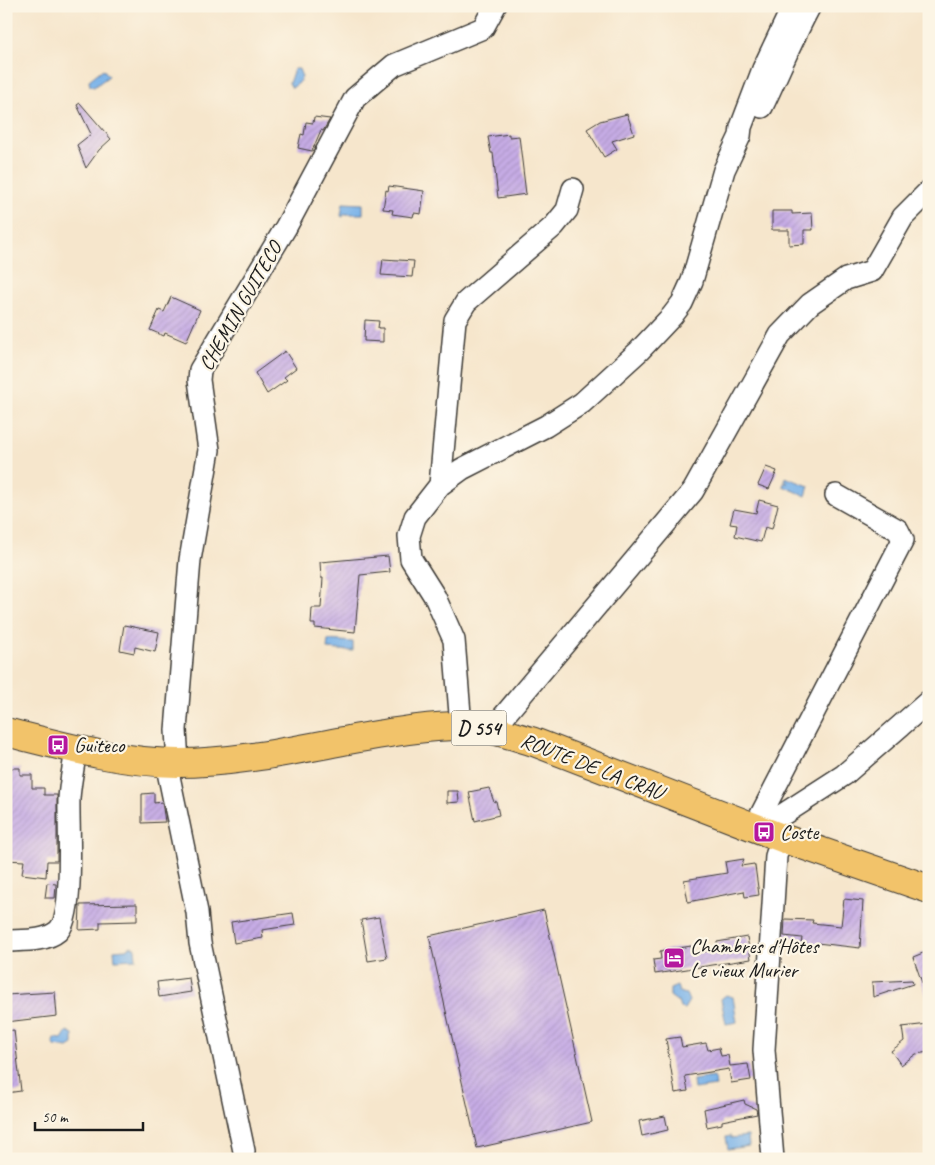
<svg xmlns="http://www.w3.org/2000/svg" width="935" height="1165" font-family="Caveat,sans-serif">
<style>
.water{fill:#79b2e9;stroke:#4a6782}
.building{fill:url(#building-hatch)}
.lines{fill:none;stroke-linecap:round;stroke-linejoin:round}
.minor-casing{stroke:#3d3a36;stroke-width:24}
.major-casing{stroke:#3d3a36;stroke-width:30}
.minor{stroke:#fff;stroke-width:21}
.major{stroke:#f2c36a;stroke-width:28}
.labels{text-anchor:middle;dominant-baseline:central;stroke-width:4.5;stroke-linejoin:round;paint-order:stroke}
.shield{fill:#fcf5e5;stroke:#5f5d58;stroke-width:1}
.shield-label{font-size:20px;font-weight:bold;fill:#1c1c1c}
.street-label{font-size:21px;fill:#1c1c1c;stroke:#fcf5e5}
.poi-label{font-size:21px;fill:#1c1c1c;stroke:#fcf5e5;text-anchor:start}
</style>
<defs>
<pattern id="building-hatch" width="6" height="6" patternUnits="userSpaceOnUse" patternTransform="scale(1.25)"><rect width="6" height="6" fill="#c6ace5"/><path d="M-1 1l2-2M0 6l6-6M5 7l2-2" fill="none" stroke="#aa93c4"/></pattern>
</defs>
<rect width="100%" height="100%" fill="#fcf5e5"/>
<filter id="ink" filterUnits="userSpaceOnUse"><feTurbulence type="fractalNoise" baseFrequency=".02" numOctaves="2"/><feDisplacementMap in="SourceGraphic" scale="10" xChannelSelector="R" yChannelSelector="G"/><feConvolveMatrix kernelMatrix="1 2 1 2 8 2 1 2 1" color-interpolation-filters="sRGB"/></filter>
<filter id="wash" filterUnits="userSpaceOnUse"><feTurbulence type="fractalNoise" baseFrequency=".0096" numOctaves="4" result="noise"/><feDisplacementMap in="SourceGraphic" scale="20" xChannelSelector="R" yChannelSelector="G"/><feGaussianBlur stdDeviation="1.12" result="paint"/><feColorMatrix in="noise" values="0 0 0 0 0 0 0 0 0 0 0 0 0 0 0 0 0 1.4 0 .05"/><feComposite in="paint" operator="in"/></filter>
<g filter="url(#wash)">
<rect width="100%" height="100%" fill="#f6e6cc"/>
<!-- water -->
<path class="water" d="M103 69 109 76 94 87 90 86 89 80Z
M294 69H299L302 77 299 83 292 88 289 83Z
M343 203 363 204V214H344L343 217 341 216Z
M785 477 809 486 806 496 783 486 784 483H788L785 481Z
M328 640 353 642V651L327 649Z
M131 946 135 948 136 959 115 960 114 950 126 949Z
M677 986 679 992 686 994 689 1001 684 1009 680 1008 678 1002 670 996V989Z
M726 995 733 997 737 1022 726 1024 721 999Z
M67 1031 73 1034V1045L68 1048 55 1046 53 1043 54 1038 62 1039Z
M714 1077 716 1086 694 1089 693 1080Z
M731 1136V1138L748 1136 749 1146 728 1149 726 1137Z"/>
<g id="blocks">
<!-- building -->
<path class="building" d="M80 103 111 139 99 150 86 168 77 145 91 134 77 105Z
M627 114 634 134 612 141 617 149 604 157 587 129 600 121Z
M314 117 330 119 323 131 321 130 312 151 298 148 301 134 304 135 306 122 313 123Z
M509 134V137L519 136 526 194 498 198 493 153H491L488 137Z
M389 186 424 191 421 214 414 213 413 217 392 214 393 210 383 209 386 190 388 191Z
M772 211H792V214L812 213 813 230H804V244L789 245V230H772Z
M383 259 414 261 412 277 381 275Z
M171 297 200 310 186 342 165 333 164 336 150 330 159 310 164 312Z
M365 320 379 321 378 328H383V342L364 341Z
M285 351 296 368 284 377 287 380 267 394 255 373Z
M766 467 777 471 769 489 758 485Z
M759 500 778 505 772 529 765 527 761 542 735 536 737 525 730 524 734 509 756 513Z
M388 556 390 572 360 575 355 632 315 628V624H311L312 608H321L323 578H321L320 562Z
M124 625 159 632 155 652 135 647 134 653 120 650Z
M6 768H20V775H32V788H44V795H57V861H47L46 877 22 874 24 861 6 860Z
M489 788 494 802 496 801 499 815 475 821 469 792Z
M447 791H458L459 802 447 803Z
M154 793V803L162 802 165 822 142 823V794Z
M744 859 741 866 754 864 755 866 759 895 745 897 744 891 688 902 684 880 727 873 725 862Z
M47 883 56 884 55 898H45Z
M844 899 863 901 860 948 817 943V945L801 944 802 938 784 936 785 919 813 920 812 923 841 926Z
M137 904V921L100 922V929L79 930 80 905Z
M544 910 592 1122 477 1148 429 936Z
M293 913 295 925 262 930 263 938 234 943 231 922Z
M379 917 387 958 368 961 361 920Z
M747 937 751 959 655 974 653 960 661 959 660 951 691 946 692 954 718 949 717 942Z
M923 953H929V997H927L913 957Z
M189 978 191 992 159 997 157 982Z
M912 980 913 984 873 997 872 982Z
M55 992 57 1016 6 1022V995Z
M929 1024V1052L916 1054 901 1065 891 1051 904 1041 902 1027Z
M14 1030 21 1091 6 1093V1031Z
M680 1037 682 1047 706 1043 708 1050 719 1048 721 1056 728 1055 730 1066 748 1064 751 1080 731 1083 729 1069 685 1076 688 1091 675 1093 666 1039Z
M744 1100 745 1104 756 1109 757 1114 722 1121V1124L707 1127 704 1109Z
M665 1116 668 1130 642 1136 639 1121Z"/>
</g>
</g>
<g filter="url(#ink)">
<use href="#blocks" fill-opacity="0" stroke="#3d3a36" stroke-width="1"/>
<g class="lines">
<!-- minor casing -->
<g class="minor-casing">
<path id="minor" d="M762 107C778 74 792 39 810 6
M440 485 455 320 466 302 554 226 567 210 573 189
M461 726 454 640 435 597 411 559 409 536 415 517 440 485 462 469 546 426 582 403 639 351 672 316 682 303 692 281 724 170 740 136 741 127 763 69 793 6
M492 730 693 491 780 335 810 304 846 279 872 271 903 217 929 191
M166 762 197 912 200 943 244 1151
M178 763 176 730 190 560 209 450 199 380 200 370 286 227 355 98 394 65 483 28 495 6
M754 828 903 540 898 530 836 495
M771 834 779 817 844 775 929 701
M6 941C22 940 45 942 58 931 75 916 68 823 69 799 70 782 74 765 76 749
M773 1159 764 1050 776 856 782 838"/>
</g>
<!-- major casing -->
<g class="major-casing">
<path id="major" d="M6 732C62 746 119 762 177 763 242 763 307 747 371 736 401 731 431 726 461 726 486 726 510 735 534 742L782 838 929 889"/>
</g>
<!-- minor -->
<use href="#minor" class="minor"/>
<!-- major -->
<use href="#major" class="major"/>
</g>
</g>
<!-- icons -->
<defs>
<g id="bus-square" transform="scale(1.125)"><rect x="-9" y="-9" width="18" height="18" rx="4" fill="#b5179e" stroke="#fcf5e5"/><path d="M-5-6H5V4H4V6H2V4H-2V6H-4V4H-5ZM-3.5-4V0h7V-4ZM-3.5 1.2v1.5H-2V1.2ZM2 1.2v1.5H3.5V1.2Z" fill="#fff"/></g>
<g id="hotel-square" transform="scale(1.125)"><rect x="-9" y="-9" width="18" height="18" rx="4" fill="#b5179e" stroke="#fcf5e5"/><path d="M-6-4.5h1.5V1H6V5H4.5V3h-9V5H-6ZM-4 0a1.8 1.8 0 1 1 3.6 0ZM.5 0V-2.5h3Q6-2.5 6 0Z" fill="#fff"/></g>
</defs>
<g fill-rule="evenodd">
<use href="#bus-square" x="58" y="745"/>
<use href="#bus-square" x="764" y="832"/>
<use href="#hotel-square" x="674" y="958"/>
</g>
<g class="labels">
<!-- shield labels -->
<rect class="shield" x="451.5" y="710.5" width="55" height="35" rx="4"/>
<g class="shield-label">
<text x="479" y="728">D 554</text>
</g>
<!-- street labels -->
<g class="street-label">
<text transform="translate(240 306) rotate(-60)">CHEMIN GUITECO</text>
<text transform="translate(592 766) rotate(21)">ROUTE DE LA CRAU</text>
</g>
<!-- poi labels -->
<g class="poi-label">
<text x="74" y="745">Guiteco</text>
<text x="780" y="832">Coste</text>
<text x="690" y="946">Chambres d'Hôtes<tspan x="690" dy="24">Le vieux Murier</tspan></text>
</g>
</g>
<!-- margin -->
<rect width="935" height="1165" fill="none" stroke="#fcf5e5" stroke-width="25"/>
<!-- scale -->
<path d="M35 1122v8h108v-8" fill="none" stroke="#1c1c1c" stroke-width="2.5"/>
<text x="42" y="1122" font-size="15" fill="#1c1c1c" stroke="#fcf5e5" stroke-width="4" paint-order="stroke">50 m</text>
</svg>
